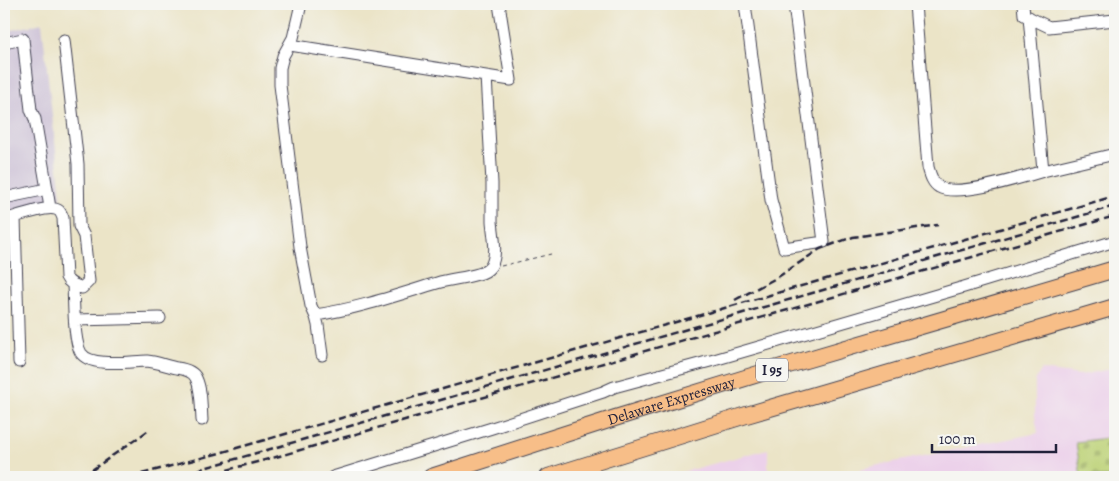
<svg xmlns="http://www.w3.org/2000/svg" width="1119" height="481" font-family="Alegreya,serif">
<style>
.built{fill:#ecd1ea}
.industrial{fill:#cbbfd5}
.cemetery{fill:url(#cemetery-stones);stroke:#6f7a58}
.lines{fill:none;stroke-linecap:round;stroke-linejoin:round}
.minor-casing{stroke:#403f50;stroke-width:13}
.highway-casing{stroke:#403f50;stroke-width:18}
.path{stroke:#403f50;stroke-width:1;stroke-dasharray:4 4;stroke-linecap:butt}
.minor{stroke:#fff;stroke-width:11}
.highway{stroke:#f7be88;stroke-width:16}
.rail{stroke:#22223b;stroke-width:2.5;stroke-dasharray:8 4;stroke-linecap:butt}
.labels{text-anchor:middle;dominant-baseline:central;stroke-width:4;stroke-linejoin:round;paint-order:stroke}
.shield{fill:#f6f6f2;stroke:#626272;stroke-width:1}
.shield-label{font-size:14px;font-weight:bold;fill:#22223b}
.street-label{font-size:15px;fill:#22223b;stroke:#f6f6f2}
</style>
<defs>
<pattern id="cemetery-stones" width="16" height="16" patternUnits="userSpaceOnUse" patternTransform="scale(1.25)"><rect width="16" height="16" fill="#bcd174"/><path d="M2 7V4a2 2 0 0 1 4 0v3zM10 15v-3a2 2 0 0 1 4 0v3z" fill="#a1b365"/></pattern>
</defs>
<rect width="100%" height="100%" fill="#f6f6f2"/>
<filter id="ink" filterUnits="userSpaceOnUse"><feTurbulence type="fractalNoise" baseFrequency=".02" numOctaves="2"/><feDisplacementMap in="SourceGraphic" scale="10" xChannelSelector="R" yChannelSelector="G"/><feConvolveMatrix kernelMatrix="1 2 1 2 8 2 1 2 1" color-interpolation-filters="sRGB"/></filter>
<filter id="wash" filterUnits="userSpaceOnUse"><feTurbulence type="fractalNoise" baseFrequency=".0096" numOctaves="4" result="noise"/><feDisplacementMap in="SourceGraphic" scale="20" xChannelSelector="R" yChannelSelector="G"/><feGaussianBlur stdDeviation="1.12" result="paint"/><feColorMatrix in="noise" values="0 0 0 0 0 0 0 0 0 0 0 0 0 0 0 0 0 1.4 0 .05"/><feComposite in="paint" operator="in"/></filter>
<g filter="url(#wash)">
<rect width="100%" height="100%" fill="#ebe4c7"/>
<!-- built -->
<path class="built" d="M1115 368V476L1110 477H850L864 468 1038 433 1035 416V381L1041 370 1081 375Z
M768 449V464L770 477H664Z"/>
<!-- industrial -->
<path class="industrial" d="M42 23 61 197 4 214V32Z"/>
<!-- cemetery -->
<path class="cemetery" d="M1115 437V476L1107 477H1081L1076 442Z"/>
</g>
<g filter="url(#ink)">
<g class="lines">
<!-- minor casing -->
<g class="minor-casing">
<path id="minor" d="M301 4 293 38 283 56 280 68V85L300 247 311 306 316 317 318 325 322 355
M745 4 771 200 784 248 824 242 794 4
M915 4 928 167C930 174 932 183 939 187 957 198 1023 177 1043 171
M1023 4 1024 15 1049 27 1115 20
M1029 17 1043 171 1115 154
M4 43 23 39 31 110 35 119 47 189
M290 45 511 80 499 4
M4 198 47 189 50 208
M15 217 19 362
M4 220C15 217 46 206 55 209 60 210 61 213 63 218L66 277C69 284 75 285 82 288L89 281 84 236 79 226 78 164 64 40
M73 285C74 301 73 340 81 353 91 368 131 361 147 361 157 362 167 366 177 368 184 369 193 371 196 378 202 391 201 407 202 420
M315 315C357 309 397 295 437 283 450 279 465 278 478 274 483 273 488 270 491 266 498 253 493 235 492 221 492 208 492 195 492 183 490 147 488 111 486 76
M75 320 160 318
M333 477 492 428 603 392 614 387 714 360 964 287 1115 241"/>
</g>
<!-- highway casing -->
<g class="highway-casing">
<g id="highway">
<path id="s1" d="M431 477 615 418 768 371 1115 269"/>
<path d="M548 477 743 416 1115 307"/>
</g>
</g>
<!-- path -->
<path class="path" d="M501 266 551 254
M1081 473V477"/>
<!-- minor -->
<use href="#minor" class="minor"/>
<!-- highway -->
<use href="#highway" class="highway"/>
<!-- rail -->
<path class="rail" d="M735 300 778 277 820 249 853 237 938 225
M204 476 276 457 1115 216
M82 477 149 430
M130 477 216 454 1115 196
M173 477 1115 206"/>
</g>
</g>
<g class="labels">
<!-- shield labels -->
<rect class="shield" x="756" y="358.5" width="32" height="23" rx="4"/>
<g class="shield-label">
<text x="772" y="370">I 95</text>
</g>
<!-- street labels -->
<g class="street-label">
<text stroke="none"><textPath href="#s1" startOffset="252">Delaware Expressway</textPath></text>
</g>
</g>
<!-- margin -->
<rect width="1119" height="481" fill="none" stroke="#f6f6f2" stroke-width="20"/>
<!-- scale -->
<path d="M932 444v8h124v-8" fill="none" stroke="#22223b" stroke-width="2.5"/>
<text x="939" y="444" font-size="15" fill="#22223b" stroke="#f6f6f2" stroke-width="4" paint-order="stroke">100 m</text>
</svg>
